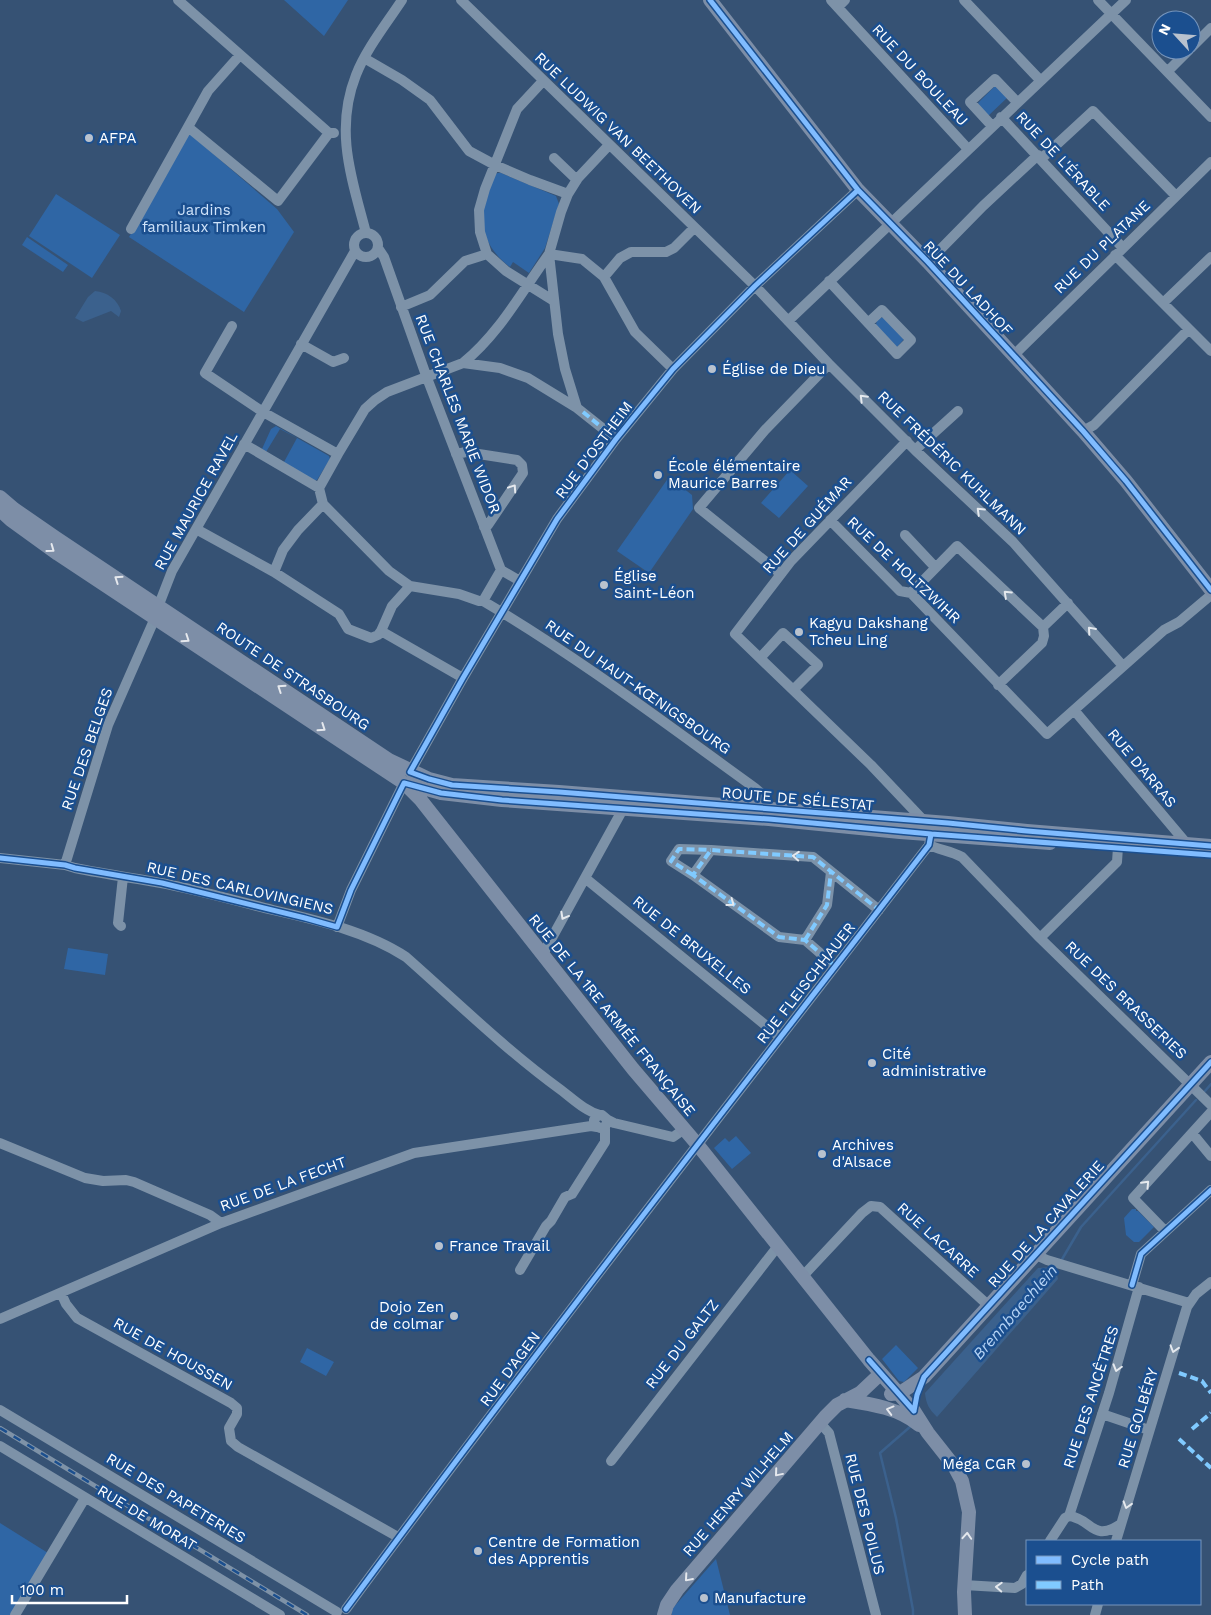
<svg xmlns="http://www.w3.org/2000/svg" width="1211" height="1615" font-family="'Work Sans',sans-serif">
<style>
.green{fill:#2f66a5;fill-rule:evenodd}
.water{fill:#3b618d}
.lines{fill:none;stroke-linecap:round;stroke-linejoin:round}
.stream{stroke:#3b618d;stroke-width:2.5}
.minor{stroke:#7d92a8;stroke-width:10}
.major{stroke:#7d8ea7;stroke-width:14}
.rail-casing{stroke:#7e92a7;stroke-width:4.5}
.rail{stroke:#1b4f8f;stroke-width:2.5;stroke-dasharray:8;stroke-linecap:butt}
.quiet{stroke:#80caff;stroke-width:4;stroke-dasharray:8 4;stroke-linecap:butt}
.cycleway-casing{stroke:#1b4f8f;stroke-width:8}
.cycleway{stroke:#80bcff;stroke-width:5}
.oneway{stroke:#e5e9ee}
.oneway2{stroke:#e5e8ed}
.poi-dot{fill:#b9c2ce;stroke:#1b4f8f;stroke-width:2}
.labels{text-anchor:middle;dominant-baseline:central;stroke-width:5;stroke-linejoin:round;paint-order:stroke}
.street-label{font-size:15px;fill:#fff;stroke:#1b4f8f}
.poi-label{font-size:15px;fill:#fff;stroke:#1b4f8f;text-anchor:start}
.park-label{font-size:15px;fill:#cfe3fa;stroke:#1b4f8f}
.water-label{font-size:16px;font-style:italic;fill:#b5d3f5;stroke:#1b4f8f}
</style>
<rect width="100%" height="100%" fill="#365274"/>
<!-- green -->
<path class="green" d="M284 0H348L324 36Z
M996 85 1009 96 987 117 978 103Z
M189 133 277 209 294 232 244 312 129 237Z
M498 173H501L556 196 559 204 545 248 529 273 513 262 510 267C489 251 479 231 483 204 485 194 492 183 495 174Z
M56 194 120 235 92 278 29 236Z
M27 237 68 265 63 272 22 245Z
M883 317 904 339 898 346 897 347 876 325 877 320Z
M276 426 329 456 330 459 317 480 314 481 262 449 271 429ZM280 429 297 438 284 462 266 452Z
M790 470 808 486 779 518 761 503Z
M669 477 692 495 693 509 649 573 617 551Z
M68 948 108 954 105 975 64 969Z
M736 1136 751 1153 732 1169 714 1148 725 1138 729 1142Z
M1132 1209H1136V1211H1138L1154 1227 1139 1242H1134L1126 1235 1124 1218Z
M896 1345 918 1368 904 1382 899 1381 882 1359Z
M307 1348 334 1362 326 1376 300 1362Z
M0 1523 48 1553 10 1615H0Z
M716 1559 730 1615H672V1609Z"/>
<!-- water -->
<path class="water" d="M95 291C107 292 118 300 121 311L119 317 111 311 83 322 75 318 88 297Z
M1051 1267 1056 1270 1058 1279 937 1417C929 1409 926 1404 925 1393L1038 1268Z"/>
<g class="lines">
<!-- stream -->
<path class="stream" d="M1205 1091 1211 1084
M1061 1261 1081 1227 1196 1100
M911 1426 880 1453 896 1518 913 1610V1615"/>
<!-- minor -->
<path class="minor" d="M178 0 329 133H334
M461 0 755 286 829 364 915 450 1013 542 1123 666
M831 0 968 149
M964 0 1040 80
M1098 0 1211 117
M838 7 845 0
M1191 48 1211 28
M240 55 208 91 188 127 278 201 329 133
M364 58 402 80 430 100 469 151 495 165 530 180 568 194
M1168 71 1189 50
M1001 117 1122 247
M992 126 970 102 995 79 1017 102
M554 158 577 180
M1041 159 1093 111 1176 196
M131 229 188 127
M366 233C352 179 334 131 356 75 366 49 387 23 402 0
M354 245a12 12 0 1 1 24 0a12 12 0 1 1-24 0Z
M378 248 384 257 427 378 501 570 520 581
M487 254 506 271 554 301
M1115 255 1211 351
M928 262 983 206 1038 155
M604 277 620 258 631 252H666L674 248 694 228
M829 281 897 354 911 340 882 310 868 323
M1163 303 1211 257
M401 307 430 295 465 261 487 254 480 232 479 210 485 189 517 109 543 81
M788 321 1126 0
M232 326 205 373 263 412 338 454 319 488 244 444
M301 344 333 362 344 358
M1014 355 1211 162
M463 363C500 333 522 291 549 254L582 259 604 277 635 332 673 369
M577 408 565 369 558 334 549 254 561 212 568 194 578 178 609 145
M1083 431 1094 425 1189 329
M907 441 791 561 735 634 871 765 925 822
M915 450 958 411
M338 454 365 409 375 400 387 392 463 363 500 368 528 378 577 408 616 439
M456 454 466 452 517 460 522 465 523 473 488 525 484 527
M319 488 323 504 389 571 410 586 459 594 479 601H483C578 657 666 724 755 788L763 795 769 809
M830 520 900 591 911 593 1047 734 1164 630 1179 622 1211 595
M196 529 274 572 339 614 348 629 371 638 378 635 381 631 463 678
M905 535 935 567
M274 572 283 550 298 530 323 504
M781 574 699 508 765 430 829 364
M911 593 957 546 1043 627
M483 601 501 570
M158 607 172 571 355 251
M381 631 392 606 410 586
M760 658 783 633 818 665 793 690
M998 685 1042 643 1044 636 1043 627 1068 603
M1074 710 1187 844
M410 772 463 678 557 519 616 439 673 369 755 286 858 190
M929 845C940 850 951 851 962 857L1040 938 1211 1105
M0 858 65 865 75 868C104 874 133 878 161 883 199 890 236 901 273 910 317 920 368 932 406 957 457 1002 506 1050 561 1090 573 1099 585 1111 600 1115
M65 865 108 725 155 618
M693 875 671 861 679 849 711 850
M585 878 780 1037
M121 926 118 923 123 877
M337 927 351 890 404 783
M1040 938 1117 862 1118 847
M805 940 827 905 831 872
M543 954 623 809
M835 966 805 940 779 937 693 875 711 850 813 857 879 910
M608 1120 614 1123 673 1137 683 1130
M1192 1133 1211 1156
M0 1143 85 1178 103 1181 126 1180 134 1182 210 1215 221 1223
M1165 1231 1133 1198 1211 1112
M1036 1255 1047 1260 1189 1303
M520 1270 546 1226 551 1221 565 1197 572 1194 605 1142V1127L608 1120 602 1115 597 1116 594 1120 595 1125 600 1128 605 1127
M802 1277 862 1213 871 1206 880 1207 989 1306
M1132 1285 1141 1254 1211 1190
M61 1293 66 1304 77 1318 231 1403 237 1408V1414L229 1428 231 1441 238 1447 398 1537
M0 1319 221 1223 414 1153 591 1126 597 1127
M0 1410 337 1612
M1102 1414 1149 1430
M820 1423 829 1433 876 1615
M0 1446 280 1615
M611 1461 778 1246
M1069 1516 1109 1393 1139 1287
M1069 1516C1093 1519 1092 1543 1121 1524
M1050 1541 1065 1518 1069 1516
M1116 1541 1187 1307 1196 1294 1211 1282
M964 1585 1015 1588 1022 1584 1027 1575
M346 1609C536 1351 733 1099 929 845L931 834
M15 1615 85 1498
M1095 1615 1098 1604"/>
<!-- major -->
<path class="major" d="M710 0 858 190 928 262 1083 431 1126 481 1211 590
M0 497 14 509 56 538 389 760 429 779 452 785 559 792 948 823 1027 831 1211 846
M0 510 11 520 58 554 404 783 420 799 633 1069 697 1144 869 1360 914 1411 928 1433 954 1466 962 1481 969 1512 964 1592 965 1615
M405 783 441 793 502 800 769 819 900 832 1050 843
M891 1394 900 1393 924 1377 1211 1062
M845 1400C871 1404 899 1408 919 1425
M664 1615 667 1605 677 1590 825 1417 837 1405 860 1393 877 1377"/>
<!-- rail casing -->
<g class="rail-casing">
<path id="rail" d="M0 1428 307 1615"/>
</g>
<!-- rail -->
<use href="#rail" class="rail"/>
<!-- quiet -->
<path class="quiet" d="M583 412 616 439
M693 875 671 861 679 849 711 850
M805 940 827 905 831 872
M835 966 805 940 779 937 693 875 711 850 813 857 879 910
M1179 1373 1202 1381 1211 1393
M1192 1429 1211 1413
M1179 1439 1211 1468"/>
<!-- cycleway casing -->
<g class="cycleway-casing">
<path id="cycleway" d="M710 0 858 190 928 262 1083 431 1126 481 1211 590
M858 190 755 286 673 369 616 439 557 519 463 678 410 772 429 779 452 785 559 792 948 823 1027 831 1211 846
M0 858 65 865 75 868 162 883 305 918 337 927 351 890 404 783 441 793 502 800 769 819 931 834 1211 855
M1132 1285 1141 1254 1211 1190
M869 1360 914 1411
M914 1411 917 1395 924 1377 1211 1062
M346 1609C536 1351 733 1099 929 845L931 834"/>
</g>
<!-- cycleway -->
<use href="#cycleway" class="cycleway"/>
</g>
<!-- one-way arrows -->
<defs><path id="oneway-chevron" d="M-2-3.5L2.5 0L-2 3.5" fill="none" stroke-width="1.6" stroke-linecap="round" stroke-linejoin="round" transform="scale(1.25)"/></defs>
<g class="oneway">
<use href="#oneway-chevron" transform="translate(863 398) rotate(-135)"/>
<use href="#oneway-chevron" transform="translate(513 488) rotate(-56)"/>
<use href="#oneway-chevron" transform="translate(980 511) rotate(-136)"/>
<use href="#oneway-chevron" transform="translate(1007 594) rotate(-137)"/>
<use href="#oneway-chevron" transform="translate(1091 630) rotate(-131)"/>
<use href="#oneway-chevron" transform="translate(796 856) rotate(-176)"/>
<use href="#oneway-chevron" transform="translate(731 903) rotate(36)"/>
<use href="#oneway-chevron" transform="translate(564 916) rotate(119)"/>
<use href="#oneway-chevron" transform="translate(1146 1184) rotate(-47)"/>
<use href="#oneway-chevron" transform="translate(1174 1349) rotate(107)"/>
<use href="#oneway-chevron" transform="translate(1117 1368) rotate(106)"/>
<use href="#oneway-chevron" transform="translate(1127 1505) rotate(107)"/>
<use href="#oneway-chevron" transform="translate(999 1587) rotate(-177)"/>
</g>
<g class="oneway2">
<use href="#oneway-chevron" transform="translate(51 549) rotate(36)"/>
<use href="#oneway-chevron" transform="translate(118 579) rotate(-146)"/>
<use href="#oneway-chevron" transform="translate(186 639) rotate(34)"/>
<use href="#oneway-chevron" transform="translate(281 688) rotate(-146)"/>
<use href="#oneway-chevron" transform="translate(322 728) rotate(34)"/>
<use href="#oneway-chevron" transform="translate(890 1410) rotate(-165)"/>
<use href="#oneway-chevron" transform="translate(778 1473) rotate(130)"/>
<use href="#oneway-chevron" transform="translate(967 1536) rotate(-86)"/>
<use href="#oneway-chevron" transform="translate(688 1578) rotate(131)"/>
</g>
<!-- markers -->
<g class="poi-dot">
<circle cx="89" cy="138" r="5"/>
<circle cx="712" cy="369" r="5"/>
<circle cx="658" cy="475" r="5"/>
<circle cx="604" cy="585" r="5"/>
<circle cx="799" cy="632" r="5"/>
<circle cx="872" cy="1063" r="5"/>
<circle cx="822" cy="1154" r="5"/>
<circle cx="439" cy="1246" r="5"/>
<circle cx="454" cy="1316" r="5"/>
<circle cx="1026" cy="1464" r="5"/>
<circle cx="478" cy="1551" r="5"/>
<circle cx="704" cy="1598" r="5"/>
</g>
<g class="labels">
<!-- street labels -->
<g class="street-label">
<text transform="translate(920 75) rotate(47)">RUE DU BOULEAU</text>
<text transform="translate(618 133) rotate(44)">RUE LUDWIG VAN BEETHOVEN</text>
<text transform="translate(1063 161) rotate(47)">RUE DE L'ÉRABLE</text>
<text transform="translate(1102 247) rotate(-44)">RUE DU PLATANE</text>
<text transform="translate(968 288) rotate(47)">RUE DU LADHOF</text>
<text transform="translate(458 414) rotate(69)">RUE CHARLES MARIE WIDOR</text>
<text transform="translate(594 450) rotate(-53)">RUE D'OSTHEIM</text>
<text transform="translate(952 463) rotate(44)">RUE FRÉDÉRIC KUHLMANN</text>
<text transform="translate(196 501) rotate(-61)">RUE MAURICE RAVEL</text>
<text transform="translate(807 525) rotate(-48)">RUE DE GUÉMAR</text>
<text transform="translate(904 570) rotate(43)">RUE DE HOLTZWIHR</text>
<text transform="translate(293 676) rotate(34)">ROUTE DE STRASBOURG</text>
<text transform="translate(638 687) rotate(35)">RUE DU HAUT-KŒNIGSBOURG</text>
<text transform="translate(87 749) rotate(-71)">RUE DES BELGES</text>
<text transform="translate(1142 768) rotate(50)">RUE D'ARRAS</text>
<text transform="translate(798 799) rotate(5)">ROUTE DE SÉLESTAT</text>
<text transform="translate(240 888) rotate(13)">RUE DES CARLOVINGIENS</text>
<text transform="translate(692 945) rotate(39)">RUE DE BRUXELLES</text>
<text transform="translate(806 983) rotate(-52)">RUE FLEISCHHAUER</text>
<text transform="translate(1126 1000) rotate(44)">RUE DES BRASSERIES</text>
<text transform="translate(612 1015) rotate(51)">RUE DE LA 1RE ARMÉE FRANÇAISE</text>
<text transform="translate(283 1184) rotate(-20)">RUE DE LA FECHT</text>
<text transform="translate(1046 1224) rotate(-48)">RUE DE LA CAVALERIE</text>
<text transform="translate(938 1240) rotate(42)">RUE LACARRE</text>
<text transform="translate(682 1344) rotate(-52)">RUE DU GALTZ</text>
<text transform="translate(173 1354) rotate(29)">RUE DE HOUSSEN</text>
<text transform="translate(510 1369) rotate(-53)">RUE D'AGEN</text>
<text transform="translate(1091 1397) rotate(-72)">RUE DES ANCÊTRES</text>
<text transform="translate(1138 1418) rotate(-73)">RUE GOLBÉRY</text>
<text transform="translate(738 1494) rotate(-49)">RUE HENRY WILHELM</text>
<text transform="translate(176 1498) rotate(31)">RUE DES PAPETERIES</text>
<text transform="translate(865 1514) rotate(76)">RUE DES POILUS</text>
<text transform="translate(147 1518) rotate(31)">RUE DE MORAT</text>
</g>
<!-- poi labels -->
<g class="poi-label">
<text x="99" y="138">AFPA</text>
<text x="722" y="369">Église de Dieu</text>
<text x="668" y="466">École élémentaire<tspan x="668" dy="17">Maurice Barres</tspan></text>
<text x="614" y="576">Église<tspan x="614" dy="17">Saint-Léon</tspan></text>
<text x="809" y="623">Kagyu Dakshang<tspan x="809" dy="17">Tcheu Ling</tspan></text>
<text x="882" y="1054">Cité<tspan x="882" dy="17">administrative</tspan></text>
<text x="832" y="1145">Archives<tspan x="832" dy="17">d'Alsace</tspan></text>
<text x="449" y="1246">France Travail</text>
<text x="444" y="1307" text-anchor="end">Dojo Zen<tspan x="444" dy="17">de colmar</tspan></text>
<text x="1016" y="1464" text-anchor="end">Méga CGR</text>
<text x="488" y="1542">Centre de Formation<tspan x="488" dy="17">des Apprentis</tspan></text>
<text x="714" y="1598">Manufacture</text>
</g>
<!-- park labels -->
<g class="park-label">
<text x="204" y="210">Jardins<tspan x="204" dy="17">familiaux Timken</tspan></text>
</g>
<!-- water labels -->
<g class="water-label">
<text transform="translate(1015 1312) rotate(-49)">Brennbaechlein</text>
</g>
</g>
<!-- legend -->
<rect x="1026" y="1540" width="175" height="65" fill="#1b4f8f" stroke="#7695bc"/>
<rect x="1036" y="1556" width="25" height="8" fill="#80bcff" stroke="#7695bc"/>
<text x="1071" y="1565" font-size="15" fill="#ffffff">Cycle path</text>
<rect x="1036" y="1581" width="25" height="8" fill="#80caff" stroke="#7695bc"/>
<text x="1071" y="1590" font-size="15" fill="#ffffff">Path</text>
<!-- north arrow -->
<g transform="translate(1176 35) rotate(296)"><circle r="24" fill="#1b4f8f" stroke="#7695bc"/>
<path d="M0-4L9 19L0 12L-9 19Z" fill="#b9c2ce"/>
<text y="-8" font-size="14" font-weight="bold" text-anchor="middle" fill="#ffffff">N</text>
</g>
<!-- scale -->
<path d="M12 1595v8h115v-8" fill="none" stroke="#ffffff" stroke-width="2.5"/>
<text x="20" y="1595" font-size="15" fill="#ffffff" stroke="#1b4f8f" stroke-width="4" paint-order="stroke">100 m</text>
</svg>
